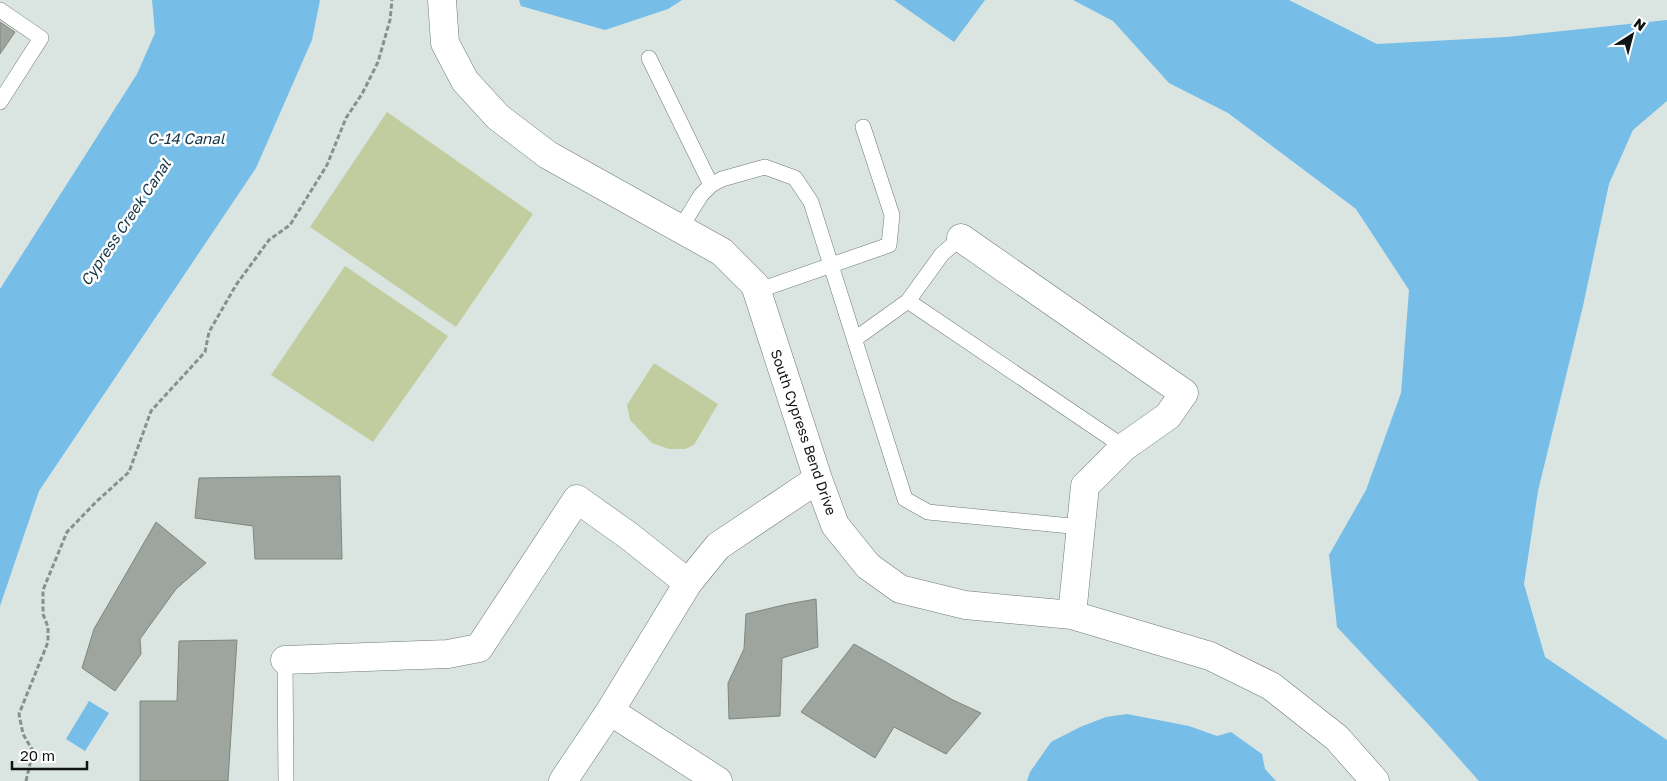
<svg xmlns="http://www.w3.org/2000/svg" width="1667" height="781" font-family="'Golos Text',sans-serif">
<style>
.green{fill:#c1cd9e}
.water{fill:#76bee7}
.building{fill:#9ea59e;stroke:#7e867f}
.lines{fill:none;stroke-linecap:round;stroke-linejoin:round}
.service-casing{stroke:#6f7976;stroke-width:16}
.minor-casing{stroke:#6f7976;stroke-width:29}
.path{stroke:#87908d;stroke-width:3;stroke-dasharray:5 2.5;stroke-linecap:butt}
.service{stroke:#fff;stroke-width:15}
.minor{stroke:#fff;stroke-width:28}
.labels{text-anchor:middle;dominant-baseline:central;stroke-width:5;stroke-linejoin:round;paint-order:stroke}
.street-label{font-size:14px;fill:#0f1311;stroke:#fff}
.water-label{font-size:15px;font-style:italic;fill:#143547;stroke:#fff}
</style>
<rect width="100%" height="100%" fill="#dae5e2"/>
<!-- green -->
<path class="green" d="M387 112 533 214 456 327 310 227Z
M345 266 448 336 373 442 271 375Z
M654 363 718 404 694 445 685 449H669L652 443 630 420 627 405Z"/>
<!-- water -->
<path class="water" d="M152 0H320L312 40 256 168 39 491 0 606V289L137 74 155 33Z
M519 0H682L668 9 605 30 521 6Z
M894 0H985L954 42Z
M1073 0H1289L1377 44 1506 37 1667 20V101L1633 130 1609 184 1583 306 1538 491 1524 584 1545 657 1667 740V781H1479L1429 725 1337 627 1329 555 1366 490 1401 393 1409 290 1356 209 1228 113 1169 83 1113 21Z
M89 701 109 713 85 751 66 739Z
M1127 714 1189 726 1217 736 1231 732 1262 754 1265 769 1276 781H1027L1030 772 1051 742 1080 727 1106 717Z"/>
<!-- building -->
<path class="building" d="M0 22 15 32 0 54Z
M340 476 342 559H255L253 526 195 518 199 478Z
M156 522 206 563 176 589 140 639 141 654 115 691 82 668 94 629Z
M816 599 818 647 782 658 780 716 729 719 728 683 744 649 746 614 788 604Z
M237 640 228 781H140V701H177L179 641Z
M854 644 953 700 981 713 946 754 894 727 875 758 801 712Z"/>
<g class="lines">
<!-- service casing -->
<g class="service-casing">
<path id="service" d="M0 10 41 38 0 102
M649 58 711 185
M680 229 701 195 711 185 722 179 765 167 795 178 811 202 905 499 928 512 1081 527
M757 291 889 245 892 215 863 127
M908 301 1124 447
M855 339 908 301 942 254 961 238
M285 660 286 781"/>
</g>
<!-- minor casing -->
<g class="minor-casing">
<path id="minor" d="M442 0 445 43 465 81 498 117 548 155 722 252 755 285 818 479 835 525 868 566 900 589 965 605 1072 615 1210 656 1271 686 1337 738 1375 781
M961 238 1184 393 1168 416 1124 447 1085 486 1072 615
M285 660 448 654 479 648 577 499 629 536 688 583
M610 711 718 781
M563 781 610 711 688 583 718 546 818 479"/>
</g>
<!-- path -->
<path class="path" d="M26 781 33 751 23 734 19 714 48 642V627L43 614V590L67 532 96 502 129 472 151 411 205 352 209 332 236 285 269 240 290 225 327 165 346 118 362 94 378 62 390 20 392 0"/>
<!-- service -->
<use href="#service" class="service"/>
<!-- minor -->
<use href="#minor" class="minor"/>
</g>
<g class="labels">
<!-- street labels -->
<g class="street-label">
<text transform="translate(804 432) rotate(71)">South Cypress Bend Drive</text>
</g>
<!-- water labels -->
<g class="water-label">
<text x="186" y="138">C-14 Canal</text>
<text transform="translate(125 222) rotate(-56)">Cypress Creek Canal</text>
</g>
</g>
<!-- north arrow -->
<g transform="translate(1632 35) rotate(36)" stroke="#ffffff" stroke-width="4" paint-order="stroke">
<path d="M0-4L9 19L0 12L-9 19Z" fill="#0f1311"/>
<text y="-8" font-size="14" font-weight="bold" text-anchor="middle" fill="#0f1311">N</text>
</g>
<!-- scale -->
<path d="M12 761v8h75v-8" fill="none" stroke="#0f1311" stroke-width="2.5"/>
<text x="20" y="761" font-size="15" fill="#0f1311" stroke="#ffffff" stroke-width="4" paint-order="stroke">20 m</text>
</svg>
